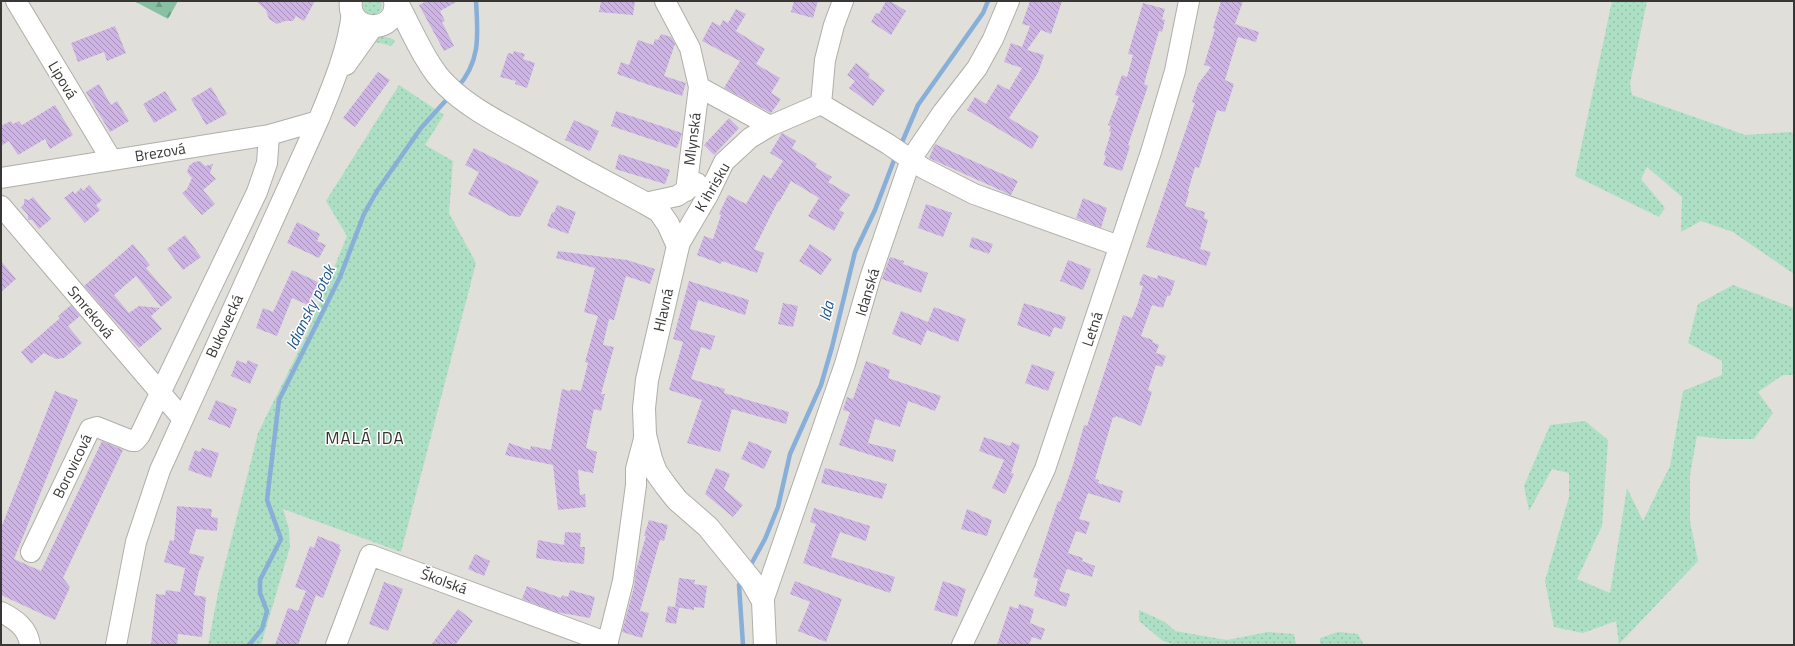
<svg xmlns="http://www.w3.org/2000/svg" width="1795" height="646" font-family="'Titillium Web',sans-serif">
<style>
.grass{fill:url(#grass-dots)}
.forest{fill:url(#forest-firs)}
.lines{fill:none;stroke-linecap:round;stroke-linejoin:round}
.stream{stroke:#87afd7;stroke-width:4.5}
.building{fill:url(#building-back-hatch)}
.minor-casing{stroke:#afaea9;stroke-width:22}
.major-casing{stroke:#afaea9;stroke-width:24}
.minor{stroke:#fff;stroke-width:20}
.major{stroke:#fff;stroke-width:22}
.labels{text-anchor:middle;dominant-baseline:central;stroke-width:3;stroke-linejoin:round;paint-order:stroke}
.street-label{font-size:15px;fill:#383735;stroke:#fff}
.water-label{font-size:16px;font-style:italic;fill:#1b5588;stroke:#fff}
.quarter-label{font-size:17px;letter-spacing:1px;fill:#353430;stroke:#fff}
</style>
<defs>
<pattern id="grass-dots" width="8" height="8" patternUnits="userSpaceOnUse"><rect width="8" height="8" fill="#addfc4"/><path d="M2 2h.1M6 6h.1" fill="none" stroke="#96c0a9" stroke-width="1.8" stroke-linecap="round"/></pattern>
<pattern id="forest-firs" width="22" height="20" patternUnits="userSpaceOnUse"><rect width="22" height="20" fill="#87c0a3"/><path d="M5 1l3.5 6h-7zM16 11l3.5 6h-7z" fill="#6f9d86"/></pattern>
<pattern id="building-back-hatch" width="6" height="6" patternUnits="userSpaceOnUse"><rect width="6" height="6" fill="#cdb4e5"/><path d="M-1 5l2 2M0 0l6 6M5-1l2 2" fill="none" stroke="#a793ba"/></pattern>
</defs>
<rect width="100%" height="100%" fill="#e1dfda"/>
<!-- grass -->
<path class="grass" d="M363 1H382L381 11 373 16 367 14 363 9Z
M1612 1H1647L1630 84 1632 95 1745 135 1791 132 1794 134V274L1733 232 1701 221 1681 232 1682 197 1647 167 1641 179 1665 208 1659 217 1575 176Z
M380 35 395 40 392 46 371 41Z
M399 85 444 115 425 145 453 161 449 213 476 263 401 552 283 509 289 529 290 547 261 645H208L219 588 258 433 306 336 347 236 326 201Z
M1733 285 1794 308V375H1783L1758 392 1773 413 1754 439H1722L1697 436 1690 475V521L1698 561 1619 644 1616 621 1583 633 1554 627 1545 581 1569 497V473L1552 469 1529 511 1524 486 1550 425 1585 421 1608 440 1602 526 1577 579 1610 593 1627 488 1643 521 1670 466 1683 391 1722 375V361L1688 343 1698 304Z
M1139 610 1165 622 1175 631 1227 640 1268 632 1294 634 1296 645H1176L1163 641 1139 621Z
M1338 632 1358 634 1364 645H1320V638Z"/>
<!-- forest -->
<path class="forest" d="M134 1H178L168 19Z"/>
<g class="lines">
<!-- stream -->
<path class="stream" d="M457 88C481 61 478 35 476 1
M900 147 918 105 983 13 988 1
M749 568 765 539 778 507 790 454 821 385 832 347 855 252 875 210 896 155
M742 580 739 585 743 645
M249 645 262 629 267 611 260 593V580L281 539 267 500 279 400 340 277 364 214 377 191 421 128 449 97"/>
</g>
<!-- building -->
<path class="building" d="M256 1H315L304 21 296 16 293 21H285L277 24 269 19 266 10Z
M427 1H458L440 11 445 21 442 22 454 46 444 51 419 5Z
M601 1H635L633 15 599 12Z
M794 1H818L813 18 791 12Z
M886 1H890L906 11 891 35 871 22 876 13 879 14Z
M1030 1H1062L1051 34 1041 30 1027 50 1044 55 1038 73 1009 118 1039 136 1032 149 967 110 975 97 986 104 998 84 1009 90 1022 68 1004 62 1011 43 1022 47 1030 26 1022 24Z
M1221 1H1243L1235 24 1259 32 1256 42 1238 37 1225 80 1234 84 1225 112 1217 110 1199 168 1195 167 1188 191 1189 192 1185 206 1205 212 1204 218 1208 220 1200 249 1211 252 1206 266 1146 247 1195 103 1192 102 1198 84 1211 67 1204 65 1215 29 1213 28Z
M1143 3 1165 9 1162 19 1165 20 1162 32 1159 31 1144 84 1148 86 1128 145 1130 146 1122 171 1103 165 1106 156 1104 155 1111 132 1109 131 1111 126 1108 125 1119 96 1115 95 1122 75 1127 77 1133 55 1128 54Z
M736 9 746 14 736 31 765 49 756 64 780 78 771 93 781 99 771 113 724 88 740 61 702 41 712 22 720 26 723 20 728 23Z
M115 26 126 53 107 61 104 52 78 62 71 43Z
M661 34 671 37 675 44 664 76 686 83 682 96 617 74 621 62 629 65 638 40 653 45 655 39 658 40Z
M514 51 525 54 523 59 535 63 527 88 515 84 516 81 500 77 508 53 513 54Z
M856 63 870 74 868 77 885 90 873 106 849 88 855 81 847 75Z
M378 72 390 80 355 127 343 118Z
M99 84 111 105 117 101 129 121 110 132 86 92Z
M211 87 227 114 206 125 191 99Z
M165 91 177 110 154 123 143 104Z
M55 105 73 135 50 149 45 139 18 155 9 141 1 146V126L11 121 13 124 19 121 22 125Z
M616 111 682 133 677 148 611 126Z
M729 118 739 128 714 155 704 145Z
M574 120 599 131 590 151 565 140Z
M782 133 796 141 792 148 817 164 815 167 832 177 828 182 850 195 839 210 844 213 834 231 808 216 819 198 791 181 779 202 778 201 754 249 764 253 757 273 722 261 721 264 697 255 704 236 713 239 721 215 719 214 728 195 746 204 763 175 771 179 783 161 770 153Z
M935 144 1018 181 1011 195 929 158Z
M474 148 539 181 520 217 510 216 468 194 479 172 465 165Z
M619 154 670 170 665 184 615 169Z
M200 161 205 166 213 164 210 173 216 179 203 190 215 204 202 215 182 193 187 189 192 178 187 172 189 166 194 162Z
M89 185 102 200 96 205 100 210 85 223 64 198 73 191 75 194 81 188 83 191Z
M33 197 51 219 39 229 32 220H28V215L21 207 24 204V199L29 200Z
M1083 198 1107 208 1101 228 1076 218Z
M926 204 952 213 943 237 918 228Z
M557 205 576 212 568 234 547 226 552 212 554 213Z
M297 222 320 234 317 241 326 245 319 258 287 243Z
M185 235 201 257 183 270 167 249Z
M972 237 993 244 989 254 969 247Z
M133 244 150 265 146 268 172 298 161 307 136 276 114 295 129 313 139 306 160 308 151 316 162 329 139 348 84 286Z
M810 244 832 259 821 275 799 261Z
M558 251 627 260 655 269 650 284 626 276 614 320 609 319 603 345 614 347 601 394H605L601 411 594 409 586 448 597 452 593 473 578 470 580 495 585 494 586 507 558 510 553 465 505 455 509 443 530 450 531 446 551 450 562 389 570 391 571 389 581 391 588 363 585 362 598 316 584 312 595 268 556 258Z
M890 257 904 261 903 264 928 273 921 293 882 279Z
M1068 260 1091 269 1083 290 1060 281Z
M1 261 16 279 1 292Z
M292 270 318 282 308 305 292 298 277 336 256 328 263 308 273 312Z
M1143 274 1157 279 1158 275 1175 281 1170 296H1167L1163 308 1152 305 1141 336 1153 340 1152 342 1159 345 1156 353 1166 356 1162 367 1156 365 1148 390 1152 392 1141 426 1116 416 1115 418 1113 417 1095 479 1099 480 1098 483 1123 491 1120 503 1088 493 1079 519 1090 522 1086 534 1076 531 1068 553 1083 558 1082 561 1095 566 1092 577 1067 569 1059 591 1070 594 1066 607 1034 596 1038 579 1033 577 1058 501 1060 502 1073 465 1084 425 1087 426 1123 315 1132 318 1138 303 1143 286 1139 285Z
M689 281 749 300 745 315 698 300 690 329 715 336 711 350 701 347 691 379 725 389 724 393 789 412 786 424 732 409 720 452 687 443 702 400 669 390 683 342 673 339Z
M783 303 798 306 793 327 778 324Z
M1024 303 1066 317 1062 329 1054 327 1050 337 1017 325Z
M71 305 80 316 68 326 82 343 64 358 56 359 44 353 31 364 21 352 60 318 58 316Z
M934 307 966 319 958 342 927 330 921 345 892 334 901 311 928 322Z
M237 360 246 364 248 360 258 365 250 384 231 376Z
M866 361 890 370 888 378 941 396 935 411 908 401 900 427 875 419 868 443 896 450 893 462 839 445 850 412 843 410 847 397 853 399Z
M1032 364 1055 372 1048 391 1025 383Z
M55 391 78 400 14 559 41 571 102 441 123 450 63 578 70 587 55 620 1 595V528Z
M216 400 237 409 230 428 208 419Z
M984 437 1010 446 1012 442 1020 445 1011 473 1014 474 1005 494 992 488 1004 460 979 451Z
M749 441 772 451 764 469 741 459Z
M202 448 219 453 211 478 188 470 195 450 200 452Z
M716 468 730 474 724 489 743 505 733 517 705 494Z
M825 468 887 484 882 499 821 483Z
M177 506 212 509 211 517 218 518 217 531 196 529 189 553 204 557 200 570H199L194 595 206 597 202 637 178 634 177 645H151L156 594 165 595 166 590 180 592 185 568 164 562 170 540 174 541Z
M814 508 870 526 866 541 840 532 831 557 895 577 890 593 803 563 816 524 810 522Z
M967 509 981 515V516L992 520 987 536 961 529Z
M649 520 668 525 664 541 660 540 640 611 649 613 642 638 622 632 634 587 636 570 646 536H644Z
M565 532 581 533 580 547H585L584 564 562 562 536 558 538 540 564 545Z
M318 536 340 545 339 549 341 550 323 598 316 595 298 645H275L288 608 298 611 306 591 295 587 310 546 314 548Z
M475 554 490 561 484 576 468 569Z
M679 578 695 580 694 584 707 586 704 608 694 607V610L675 607Z
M795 581 842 599 826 642 798 631 810 602 790 594Z
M943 581 966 589 957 617 934 610Z
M384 582 403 589 388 631 369 624Z
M527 586 561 598 562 595 568 597 570 590 595 597 590 618 556 612 522 599Z
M1019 604 1034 609 1030 623 1045 629 1041 640 1032 637 1029 645H997L1010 606 1018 609Z
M668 606 679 608 676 624 665 622Z
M458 609 473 621 455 645H431Z"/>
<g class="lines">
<!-- minor casing -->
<g class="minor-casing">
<path id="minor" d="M16 1 111 159
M665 1 690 48 699 87 770 126
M346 65 373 27
M821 104 825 60 834 25 843 1
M1 178 269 135 318 121
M686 191 699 87
M645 203 677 196 697 183
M1 206 182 418
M678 246 708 195 724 162 750 138 770 126 821 104 888 144 923 168 974 194 1119 246
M31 552 90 429 97 427 132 441H135L140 435 257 192 267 163 269 135
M763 601 845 364 870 278 911 159 943 112 977 68 993 39 1009 1
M1 612C15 619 28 628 30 645
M116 645 136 542 160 470 318 121C332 87 348 50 352 12
M336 645 370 555 608 643
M607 645 623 581 636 485V469L645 435
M962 645 1045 469 1151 152 1175 71 1189 1"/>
</g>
<!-- major casing -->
<g class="major-casing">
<path id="major" d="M351 1C346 34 400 35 395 1
M396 1C410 26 426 66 446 85 468 107 498 122 525 137 565 160 605 182 645 203L659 211 668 224 678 246 647 380 644 408 645 435 651 459 656 472 666 486 677 500 708 527 751 580 763 601 765 645"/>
</g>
<!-- minor -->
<use href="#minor" class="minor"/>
<!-- major -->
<use href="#major" class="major"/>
</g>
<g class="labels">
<!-- street labels -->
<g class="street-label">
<text transform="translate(63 80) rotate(59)">Lipová</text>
<text transform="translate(692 139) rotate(-83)">Mlynská</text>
<text transform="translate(160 152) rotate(-9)">Brezová</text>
<text transform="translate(712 187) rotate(-60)">K ihrisku</text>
<text transform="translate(867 292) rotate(-73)">Idanská</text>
<text transform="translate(663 310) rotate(-77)">Hlavná</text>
<text transform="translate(91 312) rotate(50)">Smreková</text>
<text transform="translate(224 326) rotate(-65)">Bukovecká</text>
<text transform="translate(1092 329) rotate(-72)">Letná</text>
<text transform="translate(72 466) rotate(-64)">Borovicová</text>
<text transform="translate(444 581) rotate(20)">Školská</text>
</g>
<!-- water labels -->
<g class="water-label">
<text transform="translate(310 307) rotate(-64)">Idiansky potok</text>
<text transform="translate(826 311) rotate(-76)">Ida</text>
</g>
<!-- quarter labels -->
<g class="quarter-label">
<text x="365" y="438">MALÁ IDA</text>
</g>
</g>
<!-- border -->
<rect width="1795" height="646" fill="none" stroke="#383735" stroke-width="4"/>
</svg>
